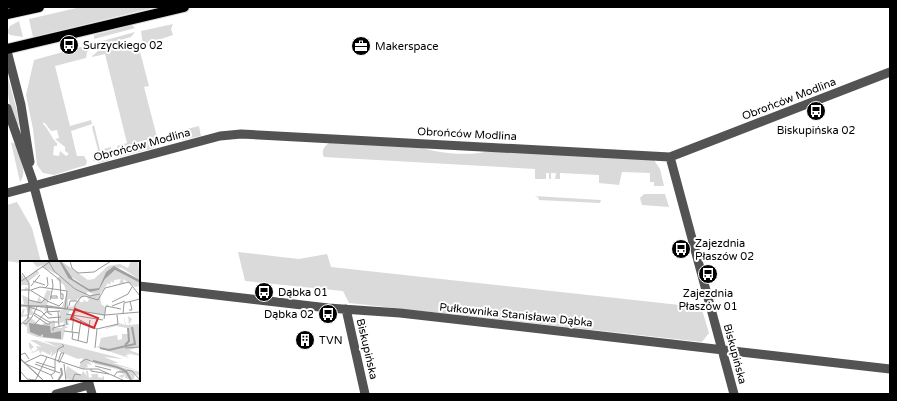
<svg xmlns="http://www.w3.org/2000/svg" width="897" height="401" font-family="'Varela Round',sans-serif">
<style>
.green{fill:#dadada;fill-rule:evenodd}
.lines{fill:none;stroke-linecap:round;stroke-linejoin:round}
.major-casing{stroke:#dbdbdb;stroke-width:12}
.minor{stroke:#535353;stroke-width:9}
.major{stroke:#000;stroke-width:10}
.labels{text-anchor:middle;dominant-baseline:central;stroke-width:4;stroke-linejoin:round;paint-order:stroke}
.poi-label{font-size:11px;fill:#000;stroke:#fff;text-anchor:start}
.street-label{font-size:11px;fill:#000;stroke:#fff}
.inset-river{fill:none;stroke:#a1a1a1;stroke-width:2}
.inset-road{fill:none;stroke:#999;stroke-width:1}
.view{fill:#d62828;fill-opacity:0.15;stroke:#d62828;stroke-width:2}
.inset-edge{fill:none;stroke:#000;stroke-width:2}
</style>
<rect width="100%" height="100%" fill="#fff"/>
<!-- green -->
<path class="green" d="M81 7H156L33 37 29 19Z
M19 21 23 37 10 35 7 32 10 26Z
M173 24 171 29 173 35 143 45 141 31Z
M132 25 135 28 94 39V35Z
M135 32 131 37 92 48 87 52 86 58 55 66 70 126 91 120 92 124 71 131 77 156H84L87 161 86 165 54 175 43 173 37 165 33 129 26 95 34 60ZM44 122 51 131 57 130 59 138 55 139 65 147V151L69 154 66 156 60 151 59 156 53 155 54 146H57V143C51 138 49 129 43 124Z
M134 42 138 44 149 86 144 87 157 137 155 139 154 148 120 157H118L117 146 127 143 105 54 92 57V56L98 51Z
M7 74 17 111 19 126C9 119 7 86 7 74Z
M94 125 100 150 111 147 110 160 99 163 93 161V153L98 150 92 127Z
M199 126 201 136 183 140 178 138 175 132Z
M11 142 15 144C20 156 28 172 20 182Z
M329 143 422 148C443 154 469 156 490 151L654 160 660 169 664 186H654V182H650V173L622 172 619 185 599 183V175L560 173V179H555L556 173H551V179H549V173H546V179H535V169L324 157C321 152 324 146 329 143Z
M644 194H665L669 207 642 205 640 198Z
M534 196 601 200 600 203 539 200 538 197Z
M17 202 32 228 41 262 21 263 7 261V205Z
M238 252 299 259 327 254 331 267 689 306 700 303 709 333 702 342 349 303 343 291 245 281Z"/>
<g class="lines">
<!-- major casing -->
<g class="major-casing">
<path id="major" d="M7 14 39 7
M7 49 184 7"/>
</g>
<!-- minor -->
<path class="minor" d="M7 51 21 105 30 162
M7 108 32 179 54 262
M670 157 734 394
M7 193 220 136 241 134 670 157 890 72
M139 286 328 308 400 313 890 369
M346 309 365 394
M88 380 92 394
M56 394 89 385"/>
<!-- major -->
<use href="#major" class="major"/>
</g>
<!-- icons -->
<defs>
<g id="bus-disc" transform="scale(1)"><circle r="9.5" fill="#000" stroke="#fff"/><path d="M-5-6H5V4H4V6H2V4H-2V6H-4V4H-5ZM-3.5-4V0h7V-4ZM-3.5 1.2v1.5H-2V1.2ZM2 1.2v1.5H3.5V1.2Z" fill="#fff"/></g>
<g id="office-disc" transform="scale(1)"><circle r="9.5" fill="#000" stroke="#fff"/><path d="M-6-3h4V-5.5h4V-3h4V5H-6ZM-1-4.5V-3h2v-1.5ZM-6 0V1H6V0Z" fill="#fff"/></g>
<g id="building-disc" transform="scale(1)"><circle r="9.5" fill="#000" stroke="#fff"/><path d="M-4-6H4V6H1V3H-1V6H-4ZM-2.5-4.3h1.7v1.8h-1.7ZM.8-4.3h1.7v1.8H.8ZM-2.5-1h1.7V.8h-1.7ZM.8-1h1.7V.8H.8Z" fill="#fff"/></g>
</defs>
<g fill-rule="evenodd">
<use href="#bus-disc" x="69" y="45"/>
<use href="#office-disc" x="361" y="46"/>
<use href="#bus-disc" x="816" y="111"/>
<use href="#bus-disc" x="681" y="249"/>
<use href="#bus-disc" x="708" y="274"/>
<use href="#bus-disc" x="264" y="292"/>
<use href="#bus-disc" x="328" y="314"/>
<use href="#building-disc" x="305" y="340"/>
</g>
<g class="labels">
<!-- poi labels -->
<g class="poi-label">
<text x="83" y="45">Surzyckiego 02</text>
<text x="375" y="46">Makerspace</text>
<text x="816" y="130" text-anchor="middle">Biskupińska 02</text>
<text x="695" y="243">Zajezdnia<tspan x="695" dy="13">Płaszów 02</tspan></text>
<text x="278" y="292">Dąbka 01</text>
<text x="708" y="293" text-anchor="middle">Zajezdnia<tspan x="708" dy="13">Płaszów 01</tspan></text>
<text x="314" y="314" text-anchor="end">Dąbka 02</text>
<text x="319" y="340">TVN</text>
</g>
<!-- street labels -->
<g class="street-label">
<text transform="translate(789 99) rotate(-21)">Obrońców Modlina</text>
<text transform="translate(467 134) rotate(3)">Obrońców Modlina</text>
<text transform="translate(142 145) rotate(-15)">Obrońców Modlina</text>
<text transform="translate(516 315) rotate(6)">Pułkownika Stanisława Dąbka</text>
<text transform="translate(367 349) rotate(77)">Biskupińska</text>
<text transform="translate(735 354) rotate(75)">Biskupińska</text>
</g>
</g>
<!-- overview -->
<g transform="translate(20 261)">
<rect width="120" height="120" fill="#fff"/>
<path d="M12 0H39L48 17 68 30 66 34 69 35 73 33 69 31 79 29 85 18 95 9 120 22V25L115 26 103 18 104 22 99 23 101 18 94 19V22L91 20 90 24 88 22 80 33 81 43 85 46 88 43 89 46H86L84 55 61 50 53 53V50H50L48 53 54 54 53 59 48 60 49 64H45L48 67H45L43 79 17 76 7 72V66L3 63 8 55 12 57V54H9V49H12H9V45L8 55 0 56 3 48H5L3 54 8 53 6 46 0 44 4 43 2 34 9 37V41L10 36V39L17 41 19 35 22 41 27 29 31 30 27 44 42 46 47 32 44 24 36 18 40 15 23 6 20 7 17 9 19 12 9 20 10 26 9 34 8 29 3 30 6 26 9 28V24H0L3 19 0 20V12L6 18 17 8 26 3 17 6ZM66 34 69 39 67 41 63 38 64 41H60L59 38 54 45 48 46V38L54 40ZM13 45H20L21 49V46L23 48V46L25 45 24 50 28 51V46L44 48 40 49 39 57 40 62 44 61 42 67H35V61L33 59 30 64 25 61 21 65 17 62 15 64 16 61 11 57 15 48 13 52 12 48 16 46ZM41 0 68 19 74 18 88 5 100 3 108 7 111 0H118L120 19 102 7 93 6 86 11 79 27 69 28 49 14ZM108 55 112 58 109 64 120 63V86L109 89 120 93V95L106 92 110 94H105L109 97 76 86 79 85 81 77 97 74 98 79 102 78V73H108L107 67 96 65 84 68 99 62 105 64 104 56 106 64H109ZM10 79H16L40 87 24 80 41 82 100 97 102 98 84 96 99 102H93L120 110 80 101 120 111V115L115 113 114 118 110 120 109 115V118L105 117V113L103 117 98 115 104 113 97 110 101 109 75 103 73 100 68 99 72 104 67 103 68 106 64 108 59 106 63 97 58 98 38 90 31 96 32 90 30 94 22 90 20 93 19 89 13 92 9 86V81L14 86 11 88 13 91 17 89 16 87 18 88 16 85 22 86ZM47 105 61 114 63 110 67 115 66 111 67 109 68 110 69 117 72 116 71 113H78V116L82 117 84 114V120L49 119 45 117Z" fill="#dadada" fill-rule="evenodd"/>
<path d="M39 0H41L53 18 69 28 79 27 86 11 94 5 120 19V22L95 9 85 18 79 29 70 31 48 17ZM9 62 30 65 31 72 41 70V78L23 76V73L20 75 10 71Z" fill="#a1a1a1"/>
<path class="inset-river" d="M105 84 109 80 108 67M80 87 89 89 115 83 112 66M73 100 97 106M97 106 106 110 111 119M38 120 42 113 41 107"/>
<path class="inset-road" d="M50 0 52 7 58 12 74 11 91 0M29 1 34 10 55 28 70 35 80 33M22 5 40 19 41 38H43V33H41M2 12 9 22 8 58M13 20 25 24M0 21 31 0M11 25 20 14M25 27 28 24 27 16M0 29H10L28 40M11 29 20 26 47 30 45 47M36 37H31V35H37V38M9 39 21 42 25 38M30 39 33 25 32 18M27 40 39 45 43 41M92 41 108 33 112 26M0 44 47 48 48 45M27 44 28 52 32 54M0 45H28L85 54 120 51M49 45 50 40H57M92 45 105 40M9 46 21 50 28 57M109 49H112L110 40M38 50 39 65M14 52 29 61H39M46 53 83 59M103 53 104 42 120 38M14 54 27 63H30V61M54 56 77 68M28 57 41 56M84 58 86 45 101 48M3 62 6 63 12 56 17 46M15 63 26 51 40 50M0 64 8 57 10 44M47 64 46 58 53 59M77 68 98 63 97 54M33 70V67L45 64M44 70 59 72M52 71 55 44 61 36 65 35 78 39 85 27 109 21 120 35M53 71 52 78 67 82 70 59M58 80 61 59M75 87 77 68M105 87 120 86M0 94 5 92 9 98M0 97 24 120M0 98 24 120M35 100 38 88 44 85 42 83M16 101 35 107M38 101 41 92H44L39 102M4 102 21 94 63 108H78L105 120 120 119M60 102 66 98 73 101M6 103 31 114M15 103 40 112M44 103 46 120M75 105 91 109M71 108V110L89 113M107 109 112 110 120 119M0 110 7 118 15 119M94 115 97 111H106M33 118 31 114 35 111V100M15 120 27 96M52 120 55 113 61 114"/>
<path class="view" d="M55 48 78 57 74 67 51 58Z"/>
<rect width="120" height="120" class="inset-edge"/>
</g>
<!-- border -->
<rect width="897" height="401" fill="none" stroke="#000000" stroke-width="16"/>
</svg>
